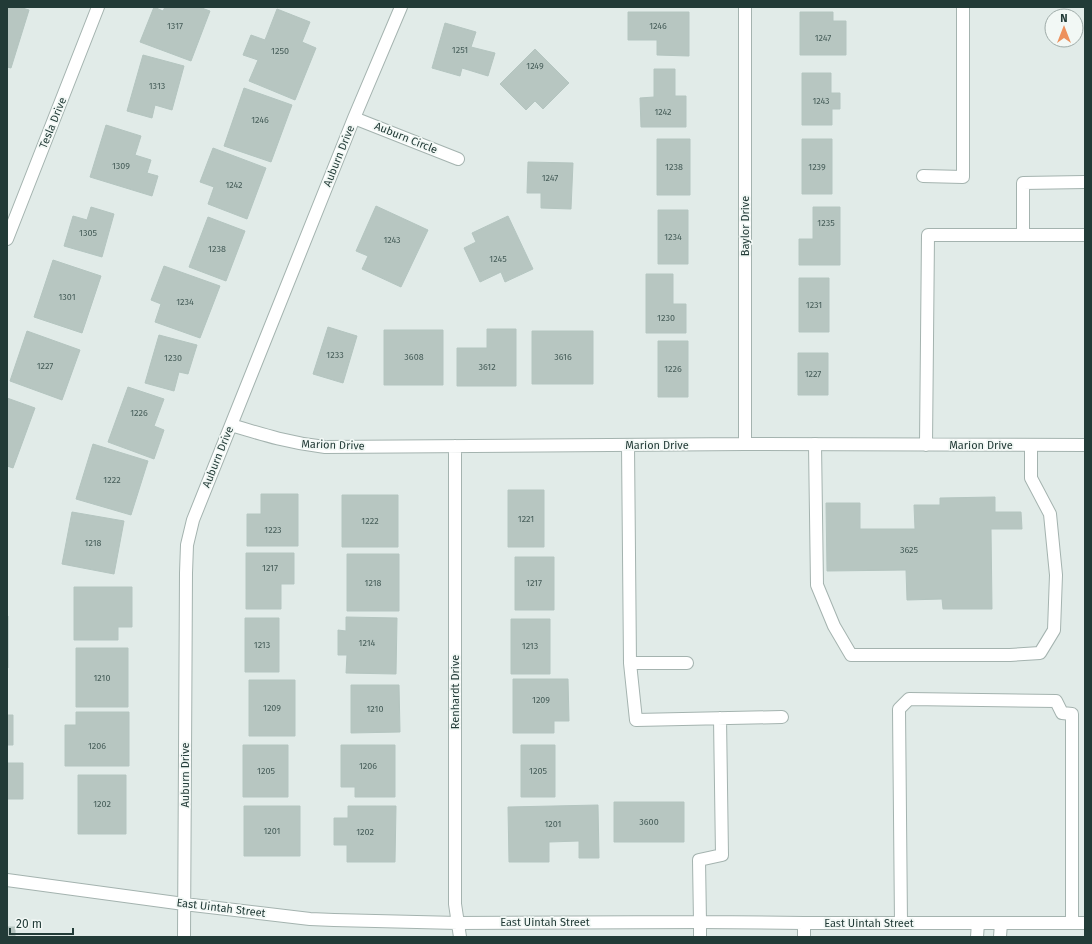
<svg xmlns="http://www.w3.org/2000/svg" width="1092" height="944" font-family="'Fira Sans',sans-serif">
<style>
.building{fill:#b7c6c1;stroke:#b4c5c0}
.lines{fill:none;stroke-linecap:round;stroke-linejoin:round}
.lane-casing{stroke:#a4b3af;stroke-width:14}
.street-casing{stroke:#a4b3af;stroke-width:14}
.lane{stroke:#fff;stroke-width:12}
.street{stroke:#fff;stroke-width:12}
.labels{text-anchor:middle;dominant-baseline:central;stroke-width:3.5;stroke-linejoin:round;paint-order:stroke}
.number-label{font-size:9px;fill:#475e5a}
.street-label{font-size:11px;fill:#223b37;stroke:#f2f8f5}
</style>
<rect width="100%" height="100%" fill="#e1ebe8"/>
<!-- building -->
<path class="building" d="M7 7H19L29 10 11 68 7 67Z
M154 7 163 11 165 7H199L210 11 191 61 140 42Z
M277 9 310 22 302 42 316 48 295 100 249 81 258 60 243 55 251 35 265 40Z
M628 12H689V56L657 55V40H628Z
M800 12H833V21H846V55H800Z
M445 23 476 32 471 47 495 53 488 76 462 68 460 76 432 68Z
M535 49 569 83 543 109 535 101 526 110 500 84Z
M143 55 184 66 172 110 155 105 152 118 127 111Z
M654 69H675V96H686V127H641L640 98 654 97Z
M802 73H831V93H840V109H832V125H802Z
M244 88 292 105 271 162 224 146Z
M106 125 141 136 135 155 151 160 147 173 158 176 152 196 90 177Z
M657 139H690V195H657Z
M802 139H832V194H802Z
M213 148 266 168 247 219 208 204 214 187 200 182Z
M528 162 573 163 571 209 541 208V193H527Z
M376 206 428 230 401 287 362 269 368 256 356 251Z
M91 207 114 214 102 257 64 246 73 216 87 220Z
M813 207H840V265H799V239H813Z
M658 210H688V264H658Z
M508 216 533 269 505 282 501 272 480 282 464 248 476 242 472 233Z
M208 217 245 231 226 281 189 267Z
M53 260 101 276 82 333 34 317Z
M164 266 220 286 200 338 155 322 161 304 151 300Z
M646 274H673V304H686V333H646Z
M799 278H829V332H799Z
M328 327 357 336 343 383 313 374Z
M487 329H516V386H457V348H487Z
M384 330H443V385H384Z
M27 331 80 350 62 400 10 381Z
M532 331H593V384H532Z
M159 335 197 345 188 374 179 372 174 391 145 383Z
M658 341H688V397H658Z
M798 353H828V395H798Z
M128 387 164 399 154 426 164 430 154 459 108 442Z
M7 398 35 408 13 468 7 466Z
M93 444 148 461 131 515 76 499Z
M508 490H544V547H508Z
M261 494H298V546H247V514H261Z
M342 495H398V547H342Z
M995 497V512H1021L1022 529H991L992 609H943L942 599 907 600 906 570 827 571 826 503H860V529H915L914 505H940V498Z
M72 512 124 521 114 574 62 564Z
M246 553H294V584H281V609H246Z
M347 554H399V611H347Z
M515 557H554V610H515Z
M74 587H132V627H118V640H74Z
M7 616H8V668H7Z
M346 617 397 618 396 674 346 673 347 655H338V630L346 631Z
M245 618H279V672H245Z
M511 619H550V674H511Z
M76 648H128V707H76Z
M513 679H568L569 721H554V733H513Z
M249 680H295V736H249Z
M351 685H399L400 732 351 733Z
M76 712H129V766H65V725H76Z
M7 715H13V745H7Z
M243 745H288V797H243Z
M341 745H395V797H355V787H341Z
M521 745H555V797H521Z
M7 763H23V799H7V815Z
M78 775H126V834H78Z
M614 802H684V842H614Z
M598 805 599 858H579V841L549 842V862H509L508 807Z
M244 806H300V856H244Z
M348 806H396L395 862H347V845H334V818H348Z
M7 927H15V937H7Z"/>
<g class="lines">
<!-- lane casing -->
<g class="lane-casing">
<path id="lane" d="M815 444 817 585 834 626 851 655H1010L1040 653 1054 630 1056 575 1050 514 1031 478V445
M700 937V922"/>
</g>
<!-- street casing -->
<g class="street-casing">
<path id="street" d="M354 118 458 159
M923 176 963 177V7
M1023 235V183L1085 182
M7 239 98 7
M231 425C264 435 290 443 325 447L745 444 1085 445
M745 444V7
M628 445 630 663H687
M926 445 928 235H1085
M455 446V904L460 937
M630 663 636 720 782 717
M7 880 184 904 310 919 334 920 458 923 700 922 804 923H1085
M700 922 699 860 722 855 720 718
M804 923V937
M901 923 899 709 909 699 1056 701 1062 713 1072 714V923
M184 937 186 573 187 545 193 520 354 118 401 7
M977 937 978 923
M1000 937 1001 923"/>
</g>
<!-- lane -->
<use href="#lane" class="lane"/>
<!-- street -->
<use href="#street" class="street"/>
</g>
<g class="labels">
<!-- number labels -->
<g class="number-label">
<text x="175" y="26">1317</text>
<text x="658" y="26">1246</text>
<text x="823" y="38">1247</text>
<text x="460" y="50">1251</text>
<text x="280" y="51">1250</text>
<text x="535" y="66">1249</text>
<text x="157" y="86">1313</text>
<text x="821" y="101">1243</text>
<text x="663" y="112">1242</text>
<text x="260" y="120">1246</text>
<text x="121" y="166">1309</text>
<text x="674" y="167">1238</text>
<text x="817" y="167">1239</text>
<text x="550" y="178">1247</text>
<text x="234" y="185">1242</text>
<text x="826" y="223">1235</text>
<text x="88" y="233">1305</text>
<text x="673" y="237">1234</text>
<text x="392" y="240">1243</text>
<text x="217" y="249">1238</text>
<text x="498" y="259">1245</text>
<text x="67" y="297">1301</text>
<text x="185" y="302">1234</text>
<text x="814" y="305">1231</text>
<text x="666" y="318">1230</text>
<text x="335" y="355">1233</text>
<text x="414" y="357">3608</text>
<text x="563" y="357">3616</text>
<text x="173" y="358">1230</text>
<text x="45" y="366">1227</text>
<text x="487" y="367">3612</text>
<text x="673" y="369">1226</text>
<text x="813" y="374">1227</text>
<text x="139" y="413">1226</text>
<text x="112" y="480">1222</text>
<text x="526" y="519">1221</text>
<text x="370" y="521">1222</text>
<text x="273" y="530">1223</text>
<text x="93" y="543">1218</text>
<text x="909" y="550">3625</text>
<text x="270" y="568">1217</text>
<text x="373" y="583">1218</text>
<text x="534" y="583">1217</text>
<text x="367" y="643">1214</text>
<text x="262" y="645">1213</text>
<text x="530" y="646">1213</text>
<text x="102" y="678">1210</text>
<text x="541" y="700">1209</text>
<text x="272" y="708">1209</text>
<text x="375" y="709">1210</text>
<text x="97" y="746">1206</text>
<text x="368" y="766">1206</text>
<text x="266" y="771">1205</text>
<text x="538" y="771">1205</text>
<text x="102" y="804">1202</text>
<text x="649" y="822">3600</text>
<text x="553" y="824">1201</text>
<text x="272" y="831">1201</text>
<text x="365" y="832">1202</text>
</g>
<!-- street labels -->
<g class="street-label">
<text transform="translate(53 123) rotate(-68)">Tesla Drive</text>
<text transform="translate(406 138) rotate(22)">Auburn Circle</text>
<text transform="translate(339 156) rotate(-68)">Auburn Drive</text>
<text transform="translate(745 226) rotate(-90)">Baylor Drive</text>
<text transform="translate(333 445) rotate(2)">Marion Drive</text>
<text x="657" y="445">Marion Drive</text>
<text x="981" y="445">Marion Drive</text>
<text transform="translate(218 457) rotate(-68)">Auburn Drive</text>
<text transform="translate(455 692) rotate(-90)">Renhardt Drive</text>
<text transform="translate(185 775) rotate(-90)">Auburn Drive</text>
<text transform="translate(221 908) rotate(7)">East Uintah Street</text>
<text x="545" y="922">East Uintah Street</text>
<text x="869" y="923">East Uintah Street</text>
</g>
</g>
<!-- border -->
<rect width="1092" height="944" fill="none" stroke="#223b37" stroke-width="16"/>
<!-- north arrow -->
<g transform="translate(1064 28)"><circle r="19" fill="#f2f8f5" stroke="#9faca9"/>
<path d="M0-3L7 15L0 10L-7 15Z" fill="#ed915d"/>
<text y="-6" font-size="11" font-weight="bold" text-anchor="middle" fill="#223b37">N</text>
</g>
<!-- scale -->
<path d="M10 928v6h63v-6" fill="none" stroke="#223b37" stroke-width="2"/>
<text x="16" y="928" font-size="12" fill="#223b37" stroke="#f2f8f5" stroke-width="3" paint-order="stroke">20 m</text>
</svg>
